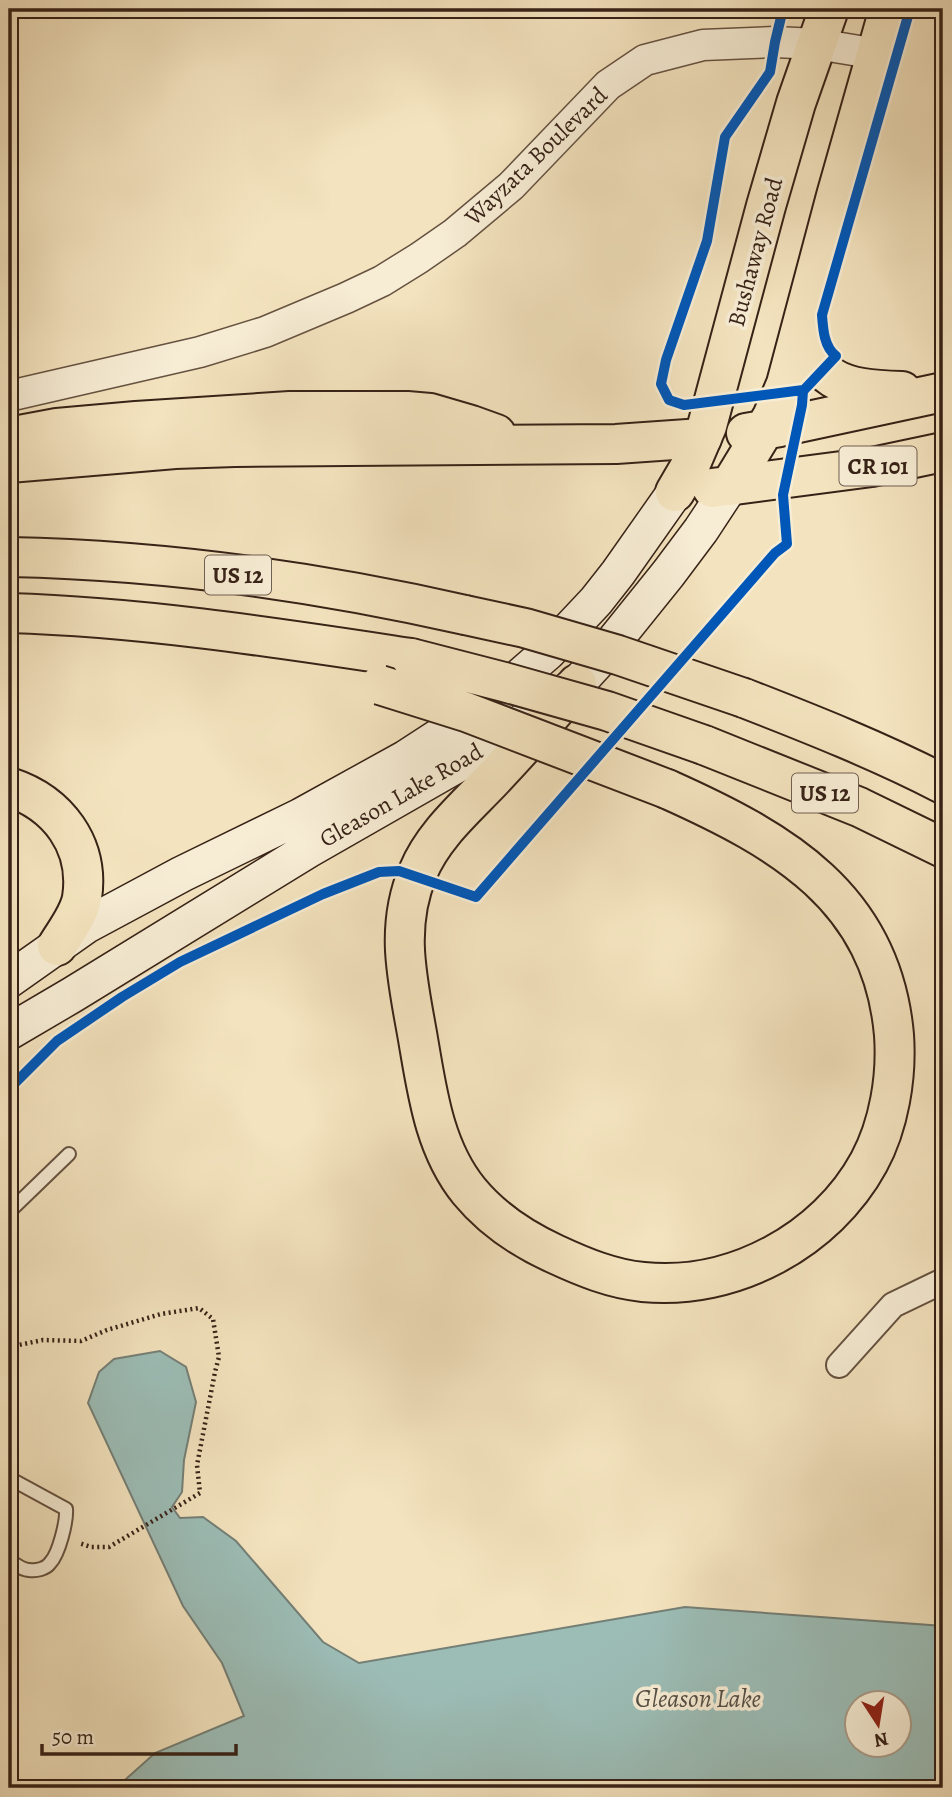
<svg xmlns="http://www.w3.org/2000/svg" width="952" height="1797" font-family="Alegreya,serif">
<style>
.water{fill:#9cbdb6;stroke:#747f76;stroke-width:2;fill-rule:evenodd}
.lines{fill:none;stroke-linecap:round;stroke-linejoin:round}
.service-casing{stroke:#665241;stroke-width:16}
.minor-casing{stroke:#665241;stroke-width:28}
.tertiary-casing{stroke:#665241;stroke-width:33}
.secondary-casing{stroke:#372217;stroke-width:38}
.primary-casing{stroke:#372217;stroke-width:42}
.motorway-casing{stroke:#372217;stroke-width:42}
.path{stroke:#372217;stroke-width:4.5;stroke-dasharray:2 3.5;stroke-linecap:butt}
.service{stroke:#f7edd5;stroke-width:12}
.minor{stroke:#f7edd5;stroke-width:24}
.tertiary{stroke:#f7edd5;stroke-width:30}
.secondary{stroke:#f7edd5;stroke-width:35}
.primary{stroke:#f3e3be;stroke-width:38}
.motorway{stroke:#f3e3be;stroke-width:38}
.motorway-bridge-casing{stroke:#372217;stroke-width:42;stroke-linecap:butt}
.motorway-bridge{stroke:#f3e3be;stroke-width:38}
.cycleway-casing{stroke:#f7edd5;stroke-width:15}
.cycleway{stroke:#0057b8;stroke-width:10}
.labels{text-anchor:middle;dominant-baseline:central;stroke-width:7;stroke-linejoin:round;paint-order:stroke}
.shield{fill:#f7edd5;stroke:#715f50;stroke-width:2}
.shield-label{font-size:23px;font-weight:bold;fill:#372217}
.street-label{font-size:24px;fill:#372217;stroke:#f7edd5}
.water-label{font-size:26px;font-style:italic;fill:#555047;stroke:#f7edd5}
</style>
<rect width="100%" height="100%" fill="#f3e3be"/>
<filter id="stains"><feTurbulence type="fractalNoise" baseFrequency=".00286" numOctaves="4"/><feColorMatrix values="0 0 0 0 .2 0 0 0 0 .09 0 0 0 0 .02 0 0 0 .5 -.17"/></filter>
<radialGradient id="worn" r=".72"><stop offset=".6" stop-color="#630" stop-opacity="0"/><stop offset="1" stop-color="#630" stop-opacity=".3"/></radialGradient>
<!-- water -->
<path class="water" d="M160 1351 186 1367 196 1402 184 1460 182 1492 172 1507 180 1518 203 1517 236 1541 323 1642 359 1663 685 1607 943 1626V1788H116L155 1753 244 1716 222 1663 183 1606 88 1403 99 1372 114 1359ZM858 1702H900V1744H858Z"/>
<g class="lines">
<!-- service casing -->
<g class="service-casing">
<path id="service" d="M943 514V513
M9 1212 69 1154
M9 1478 66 1509C67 1521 59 1554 50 1563 46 1569 36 1571 29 1570 22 1570 15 1564 9 1560"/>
</g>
<!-- minor casing -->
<g class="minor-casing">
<path id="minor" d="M839 1365 893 1305 943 1281"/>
</g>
<!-- tertiary casing -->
<g class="tertiary-casing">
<path id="tertiary" d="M9 396 200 352 265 332 346 298 382 281 419 258 455 233 511 186 608 85 645 60 703 45 775 42 817 44 877 54"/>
</g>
<!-- secondary casing -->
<g class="secondary-casing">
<path id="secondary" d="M9 980 87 925 182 874 301 816 406 758 486 706 548 652 596 601 618 573 675 492
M9 1032 72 995 308 850 474 755 577 684 598 661 668 574 701 530 730 486"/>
</g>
<!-- primary casing -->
<g class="primary-casing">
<path id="primary" d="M804 316C811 383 841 389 902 391
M746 433 780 427 943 392
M730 486 772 417 786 384 836 196 889 9
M712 488 872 467 943 452
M675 492 689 468 707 426 766 206 796 103 829 9"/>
</g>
<!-- motorway casing -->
<g class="motorway-casing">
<path id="motorway" d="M9 437 57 428 136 421 290 411H407L430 413 471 425 496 434
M9 463 175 449 235 447 616 444 702 438
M9 557C162 560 315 581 465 615
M9 613C144 617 278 638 411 658
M577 684C549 718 520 750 490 782 463 810 433 836 418 872 394 929 408 981 418 1039 427 1091 434 1148 469 1191 492 1219 522 1239 555 1254 583 1267 612 1279 643 1282 733 1291 826 1241 869 1162 889 1125 897 1077 894 1035 882 897 781 840 667 789
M744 698C811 724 879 751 943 784
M704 745 859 807 943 848
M9 787C58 803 90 845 82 898 79 915 66 931 57 946"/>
</g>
<!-- path -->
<path class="path" d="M9 1347 43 1340 81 1341 107 1330 161 1314 199 1308 213 1319 219 1357 215 1372 197 1465 200 1493 109 1547H91L79 1543"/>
<!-- service -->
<use href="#service" class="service"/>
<!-- minor -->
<use href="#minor" class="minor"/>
<!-- tertiary -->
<use href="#tertiary" class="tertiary"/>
<!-- secondary -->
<use href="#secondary" class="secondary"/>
<!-- primary -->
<use href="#primary" class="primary"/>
<!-- motorway -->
<use href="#motorway" class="motorway"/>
<!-- motorway-bridge casing -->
<g class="motorway-bridge-casing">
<path id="motorway-bridge" d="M465 615 525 628 618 655 744 698
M411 658 504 682 607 711 704 745
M380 685 466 712 667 789"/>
</g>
<!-- motorway-bridge -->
<use href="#motorway-bridge" class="motorway-bridge"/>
<!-- cycleway casing -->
<g class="cycleway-casing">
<path id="cycleway" d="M783 9 775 42 770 72 725 137 707 241 666 360 661 384 669 400 684 405 803 390
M9 1089 57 1041 122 997 180 962 323 894 379 872 399 871 476 897 775 553 787 544 783 495 802 405 803 391 836 356C824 347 823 329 822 315L910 9"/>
</g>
<!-- cycleway -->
<use href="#cycleway" class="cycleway"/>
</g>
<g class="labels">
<!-- shield labels -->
<g class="shield">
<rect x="839.5" y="446.5" width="77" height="39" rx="5"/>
<rect x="205" y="555.5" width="66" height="39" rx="5"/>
<rect x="792" y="773.5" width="66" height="39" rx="5"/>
</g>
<g class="shield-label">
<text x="878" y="466">CR 101</text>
<text x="238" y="575">US 12</text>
<text x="825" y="793">US 12</text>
</g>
<!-- street labels -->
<g class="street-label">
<text transform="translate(536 156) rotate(-44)">Wayzata Boulevard</text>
<text transform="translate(755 252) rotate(-75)">Bushaway Road</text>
<text transform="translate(401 795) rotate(-30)">Gleason Lake Road</text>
</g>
<!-- water labels -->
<g class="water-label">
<text x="698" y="1698">Gleason Lake</text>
</g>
</g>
<!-- margin -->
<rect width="952" height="1797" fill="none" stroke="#f3e3be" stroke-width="35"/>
<rect x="10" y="10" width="931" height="1776" fill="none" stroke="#372217" stroke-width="3.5"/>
<rect x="18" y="18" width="917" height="1762" fill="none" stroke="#372217" stroke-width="2"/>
<!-- north arrow -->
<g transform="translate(878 1724) rotate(168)"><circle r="33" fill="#f7edd5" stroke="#aa9c89" stroke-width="2"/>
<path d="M0-5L12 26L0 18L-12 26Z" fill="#8f2418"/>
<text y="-10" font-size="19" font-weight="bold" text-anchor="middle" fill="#372217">N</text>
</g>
<!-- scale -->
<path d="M42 1744v10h194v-10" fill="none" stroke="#372217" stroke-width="3.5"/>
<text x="52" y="1744" font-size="21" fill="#372217" stroke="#f7edd5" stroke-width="5" paint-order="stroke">50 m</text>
<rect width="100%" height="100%" filter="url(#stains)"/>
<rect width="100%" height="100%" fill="url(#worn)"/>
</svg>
